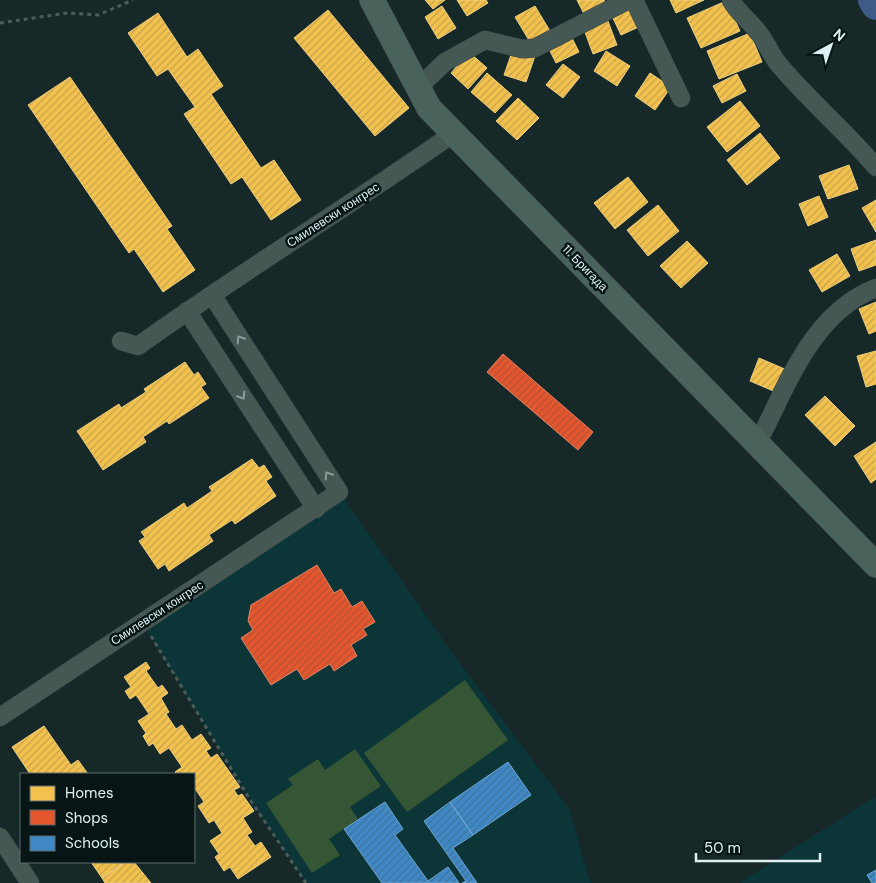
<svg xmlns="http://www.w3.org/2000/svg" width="876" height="883" font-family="'DM Sans',sans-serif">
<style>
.built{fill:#0c3538}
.garden{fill:#345634}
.homes{fill:url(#homes-hatch);stroke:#eccf7f}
.shops{fill:url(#shops-hatch);stroke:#e28568}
.schools{fill:url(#schools-hatch);stroke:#6fa7d2}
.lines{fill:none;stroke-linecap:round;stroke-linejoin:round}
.river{stroke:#3d5b86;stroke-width:30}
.minor-casing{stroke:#354243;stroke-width:19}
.secondary-casing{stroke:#354243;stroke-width:26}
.path{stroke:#4c5c59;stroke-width:3;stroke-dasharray:4 4;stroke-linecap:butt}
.minor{stroke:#465854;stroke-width:18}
.secondary{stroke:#4a625c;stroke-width:25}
.oneway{stroke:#8a9c9b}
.labels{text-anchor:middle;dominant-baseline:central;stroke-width:5;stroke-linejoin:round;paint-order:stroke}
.street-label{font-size:12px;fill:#def0f1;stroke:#081516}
</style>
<defs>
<pattern id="homes-hatch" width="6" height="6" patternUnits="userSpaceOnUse" patternTransform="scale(1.25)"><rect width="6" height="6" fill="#f2c14e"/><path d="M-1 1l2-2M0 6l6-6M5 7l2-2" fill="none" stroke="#c6a34c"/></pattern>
<pattern id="shops-hatch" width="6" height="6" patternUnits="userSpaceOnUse" patternTransform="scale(1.25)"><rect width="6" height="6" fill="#e4572e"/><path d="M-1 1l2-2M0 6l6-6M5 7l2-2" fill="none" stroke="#b45236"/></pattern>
<pattern id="schools-hatch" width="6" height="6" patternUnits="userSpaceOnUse" patternTransform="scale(1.25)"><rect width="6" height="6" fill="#3f88c5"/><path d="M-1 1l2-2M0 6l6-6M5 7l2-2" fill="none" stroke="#407299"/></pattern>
</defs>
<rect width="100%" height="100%" fill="#172829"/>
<!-- built -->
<path class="built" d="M339 492 456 658 570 810 588 877 592 883H306L247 795 142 622Z
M876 796V883H739Z"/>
<!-- garden -->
<path class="garden" d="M465 680 508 740 407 812 364 753Z
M355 749 381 786 350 807 358 819 329 839 340 855 312 873 266 803 293 785 288 779 318 759 325 770Z"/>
<!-- homes -->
<path class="homes" d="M425 0H445L433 9Z
M457 0H486L488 3 467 16Z
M577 0H604L606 4 584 14Z
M670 0H704L676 13Z
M726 1 740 31 701 48 687 18Z
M631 5 641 26 621 35 611 14Z
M442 6 456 28 438 39 425 17Z
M535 6 550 31 530 42 515 17Z
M328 10 409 108 375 136 294 38Z
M158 13 187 57 198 49 223 86 211 94 261 168 274 160 301 200 271 220 242 177 231 184 184 114 195 107 168 69 157 76 128 33Z
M606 16 617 45 593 54 582 24Z
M750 33 762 62 719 79 707 51Z
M570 34 579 52 556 63 547 45Z
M513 49 535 56 526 82 504 75Z
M606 51 630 66 617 86 594 71Z
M469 52 487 68 468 89 451 73Z
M563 64 580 77 563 98 546 85Z
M487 73 512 95 495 113 471 92Z
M650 73 671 87 655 110 635 96Z
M737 74 746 91 722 103 713 86Z
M70 77 172 226 167 229 195 270 163 292 134 249 129 253 28 105Z
M518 98 539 118 517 140 496 121Z
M740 101 760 126 727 152 707 127Z
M760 133 780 158 747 185 727 160Z
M849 165 858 189 828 199 819 176Z
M628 177 648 202 615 229 594 203Z
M819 196 828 217 808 226 799 204Z
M876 200V232L862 208Z
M658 205 679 231 648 256 627 230Z
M876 240V265L859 271 851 249Z
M687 241 708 263 681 288 660 266Z
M837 254 850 276 822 292 809 270Z
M876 302V331L869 334 859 309Z
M876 351V384L866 387 857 356Z
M759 358 787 370 778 393 750 381Z
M185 362 194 375 198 372 206 384 201 387 209 398 169 424 167 421 143 437 146 442 103 470 77 431 119 404 121 408 146 392 144 389Z
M825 396 855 426 835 446 805 415Z
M876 442V479L871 483 854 456Z
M252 459 259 468 264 465 272 477 266 481 276 496 235 524 232 520 209 535 213 541 169 571 165 564 158 569 139 541 145 537 141 532 184 503 187 508 212 491 209 487Z
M146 662 150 668 146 671 158 688 162 685 168 693 161 698 169 712 166 714 176 729 182 725 192 740 201 734 211 748 206 751 211 758 217 754 240 787 234 790 238 796 242 794 254 811 243 818 252 832 247 835 255 846 261 842 271 857 238 879 230 867 224 871 215 857 219 854 210 841 222 833 214 820 209 823 198 806 204 802 194 787V774H177L175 772 182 767 169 748 160 754 153 743 149 746 143 736 146 733 138 721 149 714 136 695 130 699 125 691 131 687 124 677Z
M44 726 71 765 78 760 88 774H30L12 747Z
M91 862H125L102 878Z
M125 862H134L151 883H105L102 878Z"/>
<!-- shops -->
<path class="shops" d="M503 354 593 432 578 450 487 372Z
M317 565 334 593 341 589 352 607 362 601 375 622 363 629 367 635 351 645 357 656 334 671 330 664 304 680 297 669 271 685 241 638 253 630 248 621 251 605Z"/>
<!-- schools -->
<path class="schools" d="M508 762 531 795 473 835 450 802Z
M385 802 403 829 395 835 428 881 448 867 459 883H382L344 829Z
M450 802 473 835 453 848 477 883H462L466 881 424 821Z
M876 870V883H872L867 875Z"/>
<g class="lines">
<!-- river -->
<path class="river" d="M873 0 876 5"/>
<!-- minor casing -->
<g class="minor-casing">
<path id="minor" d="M634 0 681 98
M731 0C738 13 749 20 758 32 767 42 771 57 781 67 811 102 846 132 876 167
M418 88 445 62 485 40 523 49 535 48 628 0
M187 311 316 509
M121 341 138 346C241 272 350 206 454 133
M757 444C787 387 811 313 876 288
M0 717 339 492 212 295
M0 837 30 883"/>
</g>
<!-- secondary casing -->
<g class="secondary-casing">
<path id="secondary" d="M372 0 429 108 876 565"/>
</g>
<!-- path -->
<path class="path" d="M0 23 67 13 98 15 133 0
M151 636 247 795 306 883"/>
<!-- minor -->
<use href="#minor" class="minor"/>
<!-- secondary -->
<use href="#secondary" class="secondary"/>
</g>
<!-- one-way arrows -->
<defs><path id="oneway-chevron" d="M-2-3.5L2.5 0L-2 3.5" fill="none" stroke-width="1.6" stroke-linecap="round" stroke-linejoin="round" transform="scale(1.25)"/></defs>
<g class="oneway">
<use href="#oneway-chevron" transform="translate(240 339) rotate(-123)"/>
<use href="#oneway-chevron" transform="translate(242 396) rotate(57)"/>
<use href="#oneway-chevron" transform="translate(328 475) rotate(-123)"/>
</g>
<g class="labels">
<!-- street labels -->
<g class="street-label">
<text transform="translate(333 215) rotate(-33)">Смилевски конгрес</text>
<text transform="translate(585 268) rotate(46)">11. Бригада</text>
<text transform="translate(157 613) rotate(-33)">Смилевски конгрес</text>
</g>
</g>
<!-- legend -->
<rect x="20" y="773" width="175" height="90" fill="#081516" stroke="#5e6d6e"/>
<rect x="30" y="786" width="25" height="15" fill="#f2c14e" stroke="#5e6d6e"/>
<text x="65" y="798" font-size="15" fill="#def0f1">Homes</text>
<rect x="30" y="810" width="25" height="15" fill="#e4572e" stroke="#5e6d6e"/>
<text x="65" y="823" font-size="15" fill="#def0f1">Shops</text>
<rect x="30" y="836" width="25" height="15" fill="#3f88c5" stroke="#5e6d6e"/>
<text x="65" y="848" font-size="15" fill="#def0f1">Schools</text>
<!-- north arrow -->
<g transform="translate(831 45) rotate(40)" stroke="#081516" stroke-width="4" paint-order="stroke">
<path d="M0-4L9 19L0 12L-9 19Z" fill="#def0f1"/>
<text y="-8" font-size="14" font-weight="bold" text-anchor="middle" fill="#def0f1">N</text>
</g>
<!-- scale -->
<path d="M696 853v8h124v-8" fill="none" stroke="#def0f1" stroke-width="2.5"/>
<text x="704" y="853" font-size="15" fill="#def0f1" stroke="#081516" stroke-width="4" paint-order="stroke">50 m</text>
</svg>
